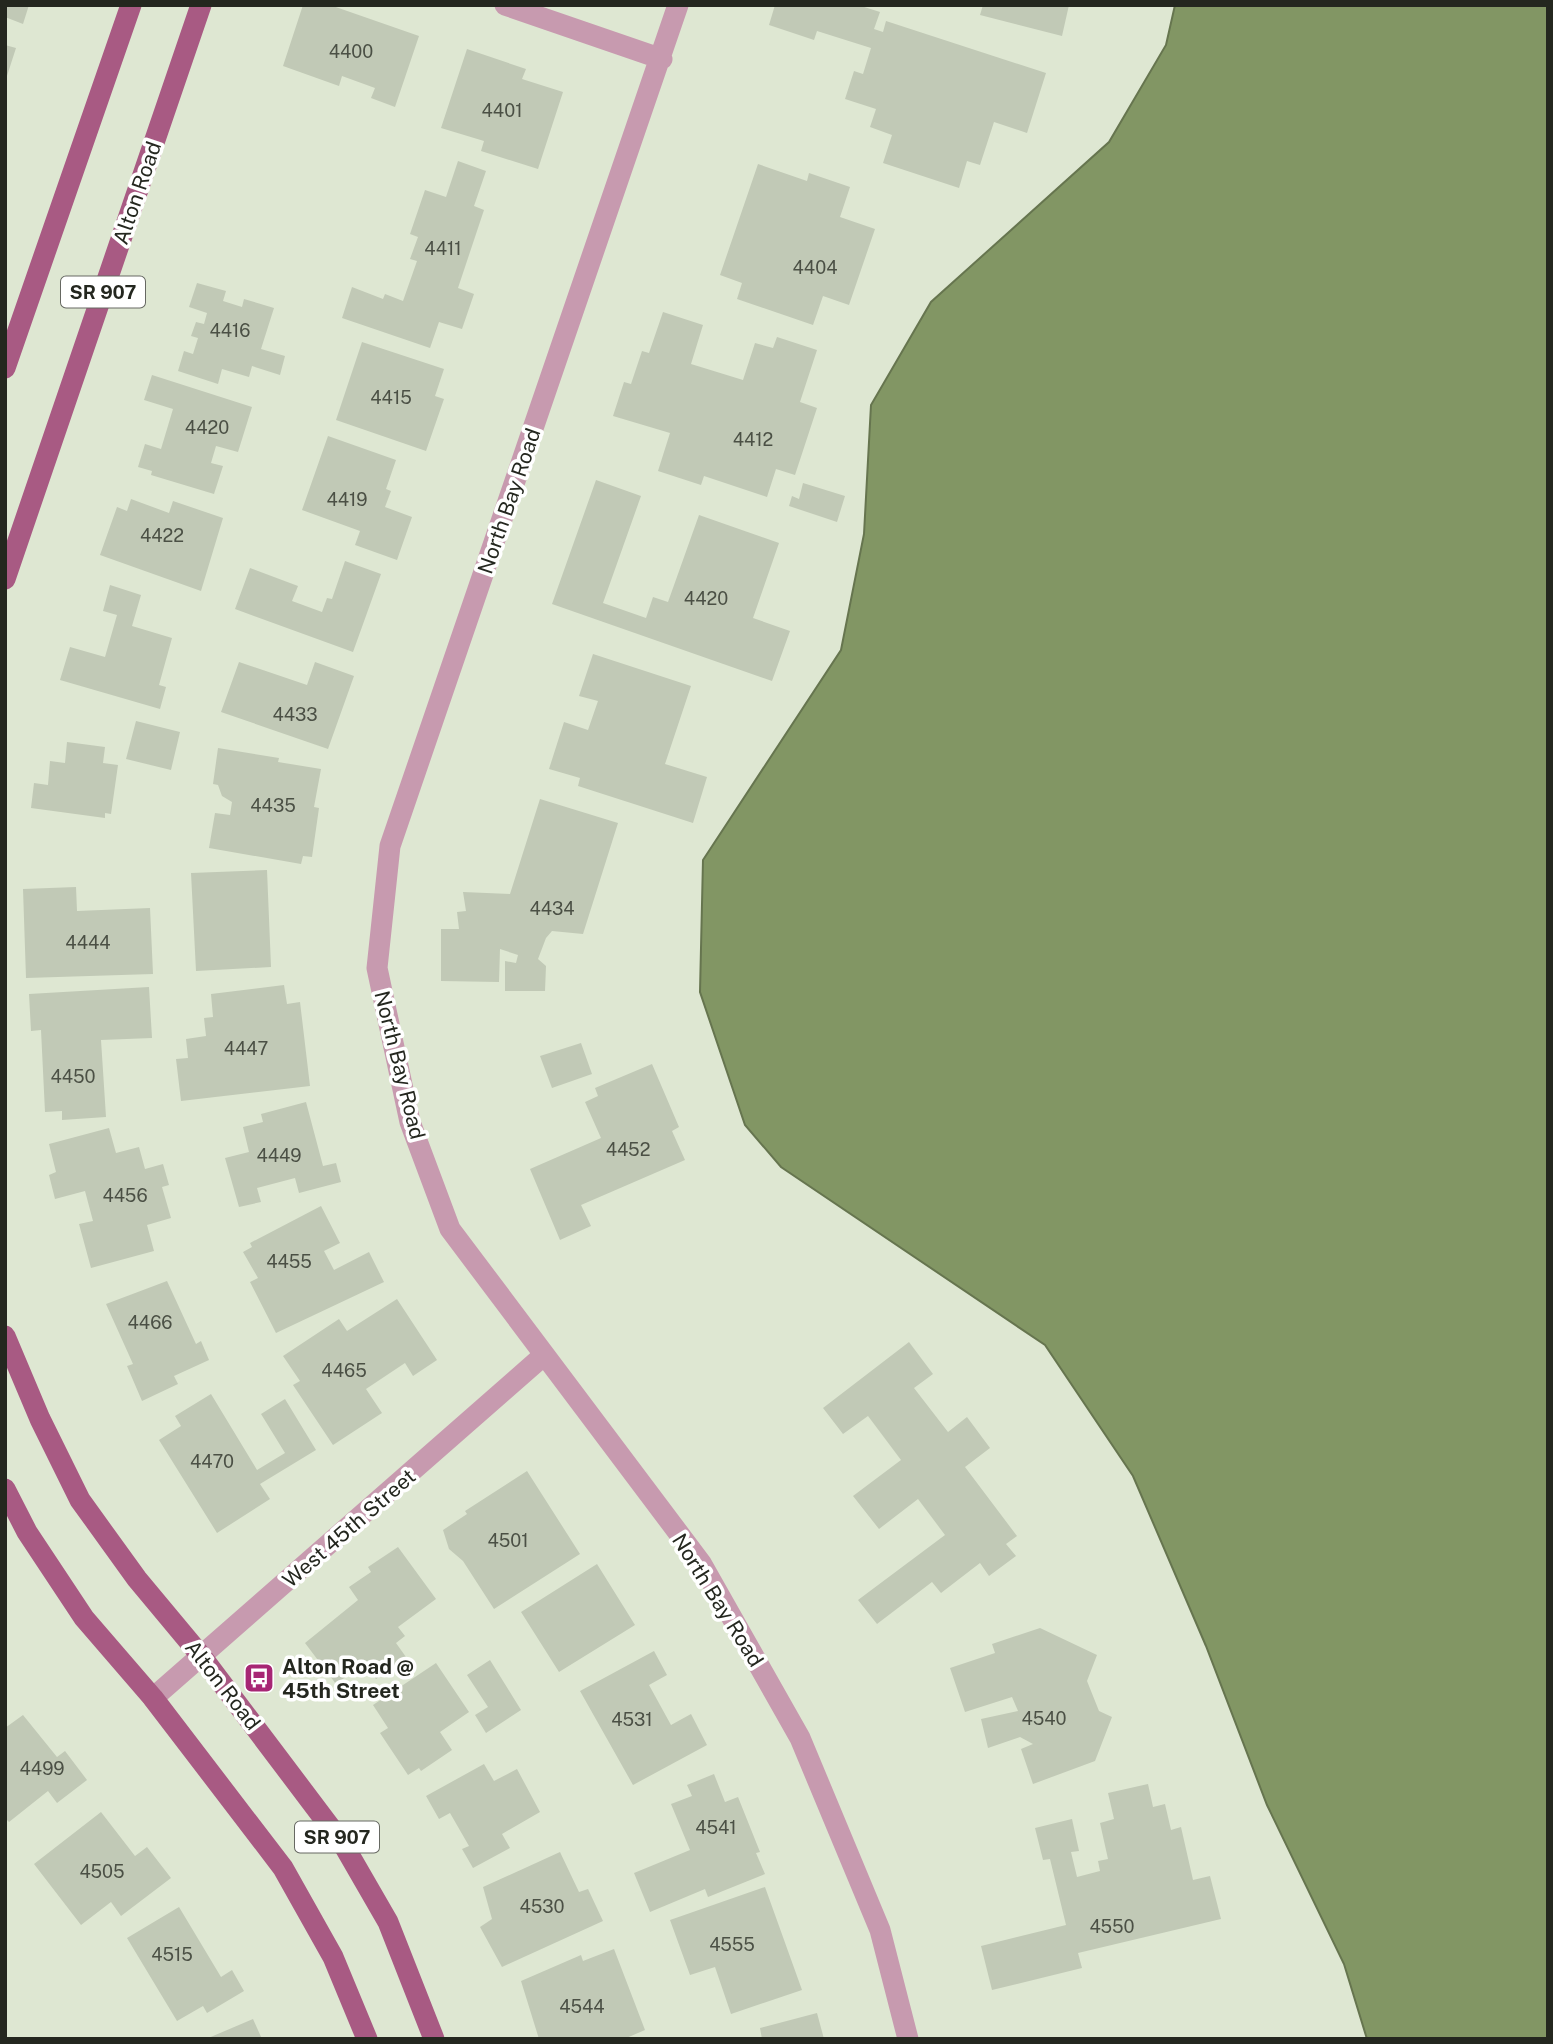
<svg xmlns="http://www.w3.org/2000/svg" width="1553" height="2044" font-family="'Public Sans',sans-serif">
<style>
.water{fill:#829664;stroke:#66754f;stroke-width:2}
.building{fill:#c1c9b6}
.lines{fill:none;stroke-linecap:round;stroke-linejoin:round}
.street{stroke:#c79aaf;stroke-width:21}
.primary{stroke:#a85a83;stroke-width:21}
.labels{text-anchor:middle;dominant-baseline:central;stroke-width:7;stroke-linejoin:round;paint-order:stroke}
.number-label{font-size:18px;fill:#4b5045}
.shield{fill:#fff;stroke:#666862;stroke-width:2}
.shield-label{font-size:19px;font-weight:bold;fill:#24271f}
.street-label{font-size:21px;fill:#24271f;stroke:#fff}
.poi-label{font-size:21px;font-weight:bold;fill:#24271f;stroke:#fff;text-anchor:start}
</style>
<rect width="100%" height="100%" fill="#dee7d2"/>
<!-- water -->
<path class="water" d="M1175 5H1548V2039H1367L1344 1964 1267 1805 1206 1646 1133 1476 1045 1345 781 1167 745 1125 700 992 703 860 841 650 864 534 871 405 931 302 1109 142 1166 45Z"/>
<!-- building -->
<path class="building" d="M5 5H29L23 24 5 17Z
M303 5H330L419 36 395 107 371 98 375 88 342 76 339 86 283 66Z
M775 5H858L880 12 874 29 883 32 886 21 1046 73 1027 133 994 122 980 165 967 161 959 188 883 163 892 135 870 127 876 109 845 99 854 71 863 74 871 48 817 31 814 40 769 25Z
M983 5H1069L1062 36 980 15Z
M5 45 16 48 6 79H5Z
M467 49 526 69 522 79 563 92 538 169 481 151 484 141 441 128Z
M458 161 486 171 474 206 484 210 458 288 474 294 462 329 439 322 430 348 342 318 352 287 383 299 385 294 403 301 417 261 410 259 418 237 410 234 425 190 446 197Z
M758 164 807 181 809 173 850 187 840 217 875 229 849 305 823 296 813 325 737 299 742 283 720 275Z
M197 283 226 291 223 301 242 307 244 299 274 308 261 349 285 356 280 375 252 366 249 377 222 369 218 384 178 371 184 351 193 354 198 338 191 336 196 322 204 324 207 313 189 307Z
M663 312 703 325 691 364 743 380 755 343 773 348 777 337 817 350 800 402 817 408 795 475 776 469 767 497 704 476 701 485 658 471 670 433 613 416 624 382 631 384 642 351 649 353Z
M362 342 444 369 435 396 444 399 426 451 336 420Z
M152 375 252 407 238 452 216 446 211 463 223 466 214 494 151 475 152 471 138 467 145 444 161 449 173 409 144 400Z
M328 436 396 460 386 489 391 491 385 507 412 517 397 560 355 545 360 531 302 510Z
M596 480 641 496 603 603 646 618 653 597 668 602 699 515 779 543 753 618 790 631 772 681 552 604Z
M803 483 845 496 837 522 789 506 792 496 799 499Z
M131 499 169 513 173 501 223 518 201 591 100 555 117 507 127 511Z
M345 561 381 574 353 652 235 609 250 568 298 586 292 601 322 612 327 598 332 599Z
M110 585 141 595 132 626 172 638 159 685 166 687 160 709 60 680 70 647 105 657 117 615 103 611Z
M593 654 691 686 665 764 707 777 693 823 578 786 580 778 549 769 564 722 588 730 598 701 579 696Z
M239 662 307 685 315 662 354 676 328 749 221 712Z
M136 721 180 732 171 770 126 759Z
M67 742 105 747 103 763 118 765 111 814 105 813V818L31 808 34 783 48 785 50 761 65 763Z
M218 748 279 758 278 762 321 769 314 807 319 808 312 857 303 856 301 864 209 848 215 813 230 815 232 802 222 796 218 785 213 784Z
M540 799 618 823 583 934 552 931 546 938 538 959 546 966 545 991H505V961L516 963 518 955 500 949 499 982 441 981V929H459L457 912 466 911 463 892 510 894Z
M267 870 271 967 196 971 191 873Z
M76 887 77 911 150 908 153 974 26 978 23 889Z
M284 985 287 1004 300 1002 310 1086 181 1101 176 1059 188 1058 186 1039 206 1036 204 1018 213 1017 211 994Z
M149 987 152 1038 101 1040 106 1117 62 1120V1111L45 1112 41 1030 31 1031 29 994Z
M581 1043 592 1074 552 1088 540 1056Z
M652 1064 679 1127 672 1131 685 1160 581 1205 591 1226 560 1240 530 1169 601 1138 585 1102 598 1096 595 1088Z
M306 1102 323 1166 336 1163 341 1182 299 1193 295 1178 257 1188 261 1202 239 1207 225 1158 249 1152 243 1127 263 1122 261 1114Z
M109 1128 116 1153 139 1147 145 1169 163 1164 169 1185 162 1187 171 1218 147 1225 154 1251 91 1268 79 1224 93 1221 85 1191 55 1199 49 1175 56 1172 49 1144Z
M321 1206 340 1243 324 1251 334 1270 369 1252 384 1282 276 1333 250 1282 258 1278 243 1252 252 1247 250 1243Z
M167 1281 196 1344 201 1341 209 1360 174 1376 178 1384 142 1401 127 1366 133 1364 106 1304Z
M397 1299 437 1360 413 1376 405 1363 366 1389 382 1413 333 1445 293 1385 300 1381 283 1356 339 1319 347 1331Z
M909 1342 933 1374 914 1388 948 1432 967 1417 990 1448 965 1467 1017 1536 1006 1544 1016 1556 989 1576 980 1563 941 1593 932 1582 877 1624 858 1600 945 1535 918 1499 879 1529 853 1496 901 1460 868 1416 843 1434 823 1408Z
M211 1394 257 1470 285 1453 261 1414 285 1399 316 1450 260 1484 270 1499 217 1533 159 1440 181 1426 175 1416Z
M527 1471 580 1554 494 1609 463 1561 449 1549 443 1530 467 1514 465 1511Z
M398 1547 436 1599 398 1627 405 1636 396 1643 406 1657 376 1679 364 1663 336 1684 305 1643 358 1600 349 1587 371 1572 368 1567Z
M597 1564 635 1625 559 1672 521 1612Z
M1040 1628 1097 1655 1087 1681 1099 1711 1112 1717 1095 1761 1033 1784 1021 1749 1033 1744 1020 1737 988 1748 981 1719 1018 1711 1012 1697 965 1712 950 1668 995 1653 992 1644Z
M654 1651 667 1675 649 1685 671 1725 691 1714 707 1745 633 1785 580 1691Z
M490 1660 521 1710 486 1733 475 1715 488 1707 467 1675Z
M436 1663 469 1712 440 1732 452 1750 421 1771 419 1768 408 1775 380 1733 388 1728 373 1705Z
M23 1715 57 1757 65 1751 87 1780 57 1803 48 1791 9 1822 5 1818V1728Z
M484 1764 494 1781 517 1769 540 1812 502 1834 510 1848 473 1868 462 1849 469 1846 450 1813 439 1819 426 1796Z
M714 1774 725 1802 738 1797 760 1852 756 1853 765 1874 708 1897 705 1889 650 1912 634 1873 690 1850 671 1804 692 1796 687 1785Z
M1148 1784 1153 1807 1165 1804 1171 1830 1181 1827 1193 1880 1210 1876 1221 1919 1078 1953 1082 1968 992 1990 981 1946 1066 1925 1050 1859 1043 1860 1035 1828 1072 1819 1079 1851 1071 1852 1077 1877 1100 1871 1098 1861 1108 1859 1100 1823 1114 1819 1108 1793Z
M101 1812 135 1856 147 1847 171 1878 121 1916 111 1902 81 1925 34 1864Z
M560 1852 579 1892 588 1889 603 1921 502 1967 480 1927 492 1919 483 1887Z
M765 1887 802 1990 731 2014 715 1967 690 1975 670 1920Z
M179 1907 221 1977 232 1970 244 1991 207 2013 203 2006 177 2021 127 1938Z
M614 1949 645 2030 624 2039H539L521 1981 581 1955 583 1961Z
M817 2013 824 2039H762L760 2028Z
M253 2019 262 2039H206Z"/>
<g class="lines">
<!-- street -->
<path class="street" d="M505 5 662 59
M678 5 390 846 377 968 410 1122 450 1229 701 1563 800 1738 880 1930 908 2039
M153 1698 543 1356"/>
<!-- primary -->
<path class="primary" d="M5 368 131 5
M5 579 201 5
M5 1336 40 1419 80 1500 137 1579 202 1657 343 1844 388 1922 434 2039
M5 1489 27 1532 84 1618 153 1698 283 1868 333 1957 367 2039"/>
</g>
<!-- icons -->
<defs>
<g id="bus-square" transform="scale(1.575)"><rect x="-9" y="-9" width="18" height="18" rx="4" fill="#a72674" stroke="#fff"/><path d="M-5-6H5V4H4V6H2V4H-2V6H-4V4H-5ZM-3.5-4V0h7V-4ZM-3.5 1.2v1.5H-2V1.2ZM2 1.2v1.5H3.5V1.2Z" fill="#fff"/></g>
</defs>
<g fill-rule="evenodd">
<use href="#bus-square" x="259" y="1678"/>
</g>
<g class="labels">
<!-- number labels -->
<g class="number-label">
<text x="351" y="51">4400</text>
<text x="502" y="110">4401</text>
<text x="443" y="248">4411</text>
<text x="815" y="267">4404</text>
<text x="230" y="330">4416</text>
<text x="391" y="397">4415</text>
<text x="207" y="427">4420</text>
<text x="753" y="439">4412</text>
<text x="347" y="499">4419</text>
<text x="162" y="535">4422</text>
<text x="706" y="598">4420</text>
<text x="295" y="714">4433</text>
<text x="273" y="805">4435</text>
<text x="552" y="908">4434</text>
<text x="88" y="942">4444</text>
<text x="246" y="1048">4447</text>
<text x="73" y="1076">4450</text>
<text x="628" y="1149">4452</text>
<text x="279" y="1155">4449</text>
<text x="125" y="1195">4456</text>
<text x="289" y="1261">4455</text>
<text x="150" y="1322">4466</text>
<text x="344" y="1370">4465</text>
<text x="212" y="1461">4470</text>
<text x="508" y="1540">4501</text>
<text x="1044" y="1718">4540</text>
<text x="632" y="1719">4531</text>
<text x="42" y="1768">4499</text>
<text x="716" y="1827">4541</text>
<text x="102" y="1871">4505</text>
<text x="542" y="1906">4530</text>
<text x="1112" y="1926">4550</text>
<text x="732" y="1944">4555</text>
<text x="172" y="1954">4515</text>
<text x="582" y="2006">4544</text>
</g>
<!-- shield labels -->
<g class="shield">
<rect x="61" y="276.5" width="84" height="31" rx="5"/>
<rect x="295" y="1821.5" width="84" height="31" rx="5"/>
</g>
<g class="shield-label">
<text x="103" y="292">SR 907</text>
<text x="337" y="1837">SR 907</text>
</g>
<!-- street labels -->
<g class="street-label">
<text transform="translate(137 193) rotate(-71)">Alton Road</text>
<text transform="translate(509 501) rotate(-71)">North Bay Road</text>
<text transform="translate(400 1065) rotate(76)">North Bay Road</text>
<text transform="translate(349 1528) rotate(-41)">West 45th Street</text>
<text transform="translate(718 1600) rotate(58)">North Bay Road</text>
<text transform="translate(223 1685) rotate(52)">Alton Road</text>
</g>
<!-- poi labels -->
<g class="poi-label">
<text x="282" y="1666">Alton Road @<tspan x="282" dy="24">45th Street</tspan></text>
</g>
</g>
<!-- border -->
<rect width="1553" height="2044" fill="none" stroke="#24271f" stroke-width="14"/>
</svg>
